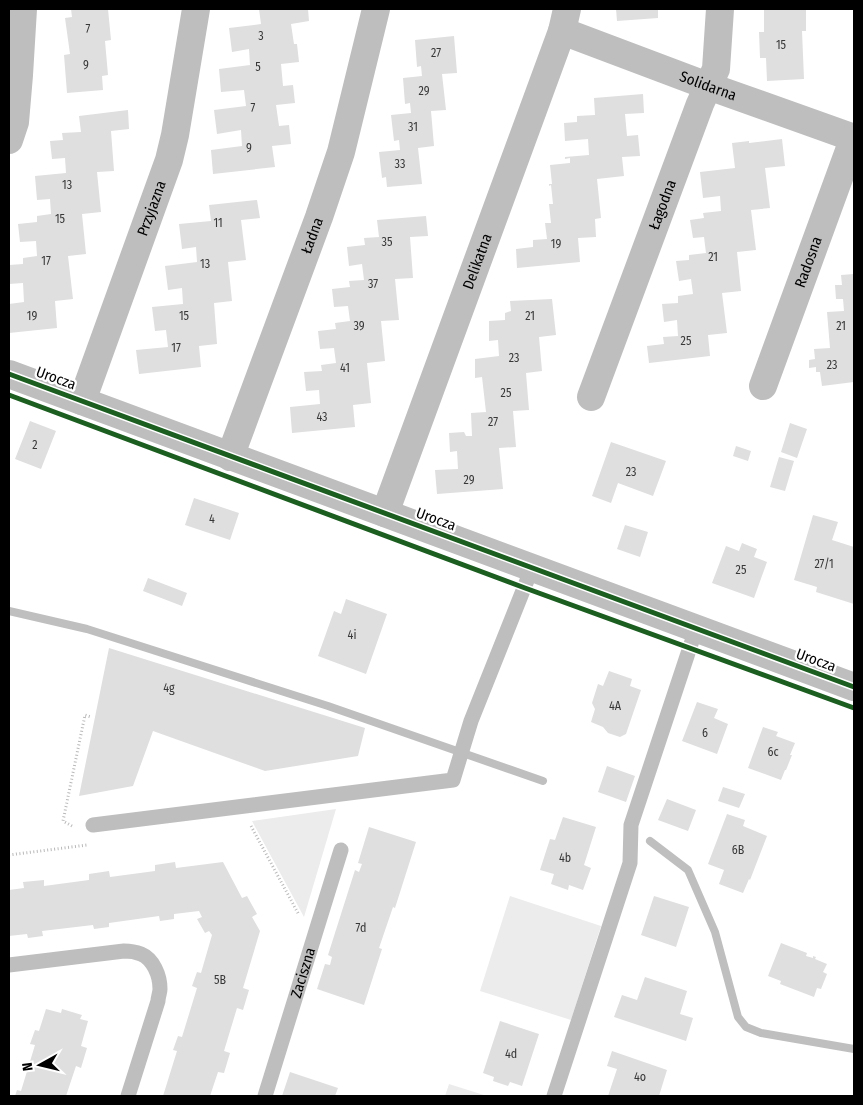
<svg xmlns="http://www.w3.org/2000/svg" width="863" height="1105" font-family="'Fira Sans Condensed',sans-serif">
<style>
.green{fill:#ececec}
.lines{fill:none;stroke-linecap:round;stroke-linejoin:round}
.stream{stroke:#bfbfbf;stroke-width:8}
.building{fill:#dfdfdf}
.path{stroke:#b9b9b9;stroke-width:3;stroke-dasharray:1 2.5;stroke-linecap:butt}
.lane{stroke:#bebebe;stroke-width:15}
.street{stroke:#bebebe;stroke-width:28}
.cycleway-casing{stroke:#fff;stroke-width:8}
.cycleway{stroke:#1b5e20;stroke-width:5}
.labels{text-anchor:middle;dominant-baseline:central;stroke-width:4.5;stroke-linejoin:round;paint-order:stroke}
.number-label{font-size:12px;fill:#383838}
.street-label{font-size:15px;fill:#000;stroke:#fff}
</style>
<rect width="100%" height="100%" fill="#fff"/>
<!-- green -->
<path class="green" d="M336 809 304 917 252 821Z
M510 896 601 926 571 1020 480 991Z
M449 1084 487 1096H445Z"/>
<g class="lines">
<!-- stream -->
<path class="stream" d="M9 611 87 629 328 706 543 781
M650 841 688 870 715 932 738 1017 746 1027 761 1033 854 1049"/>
</g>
<!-- building -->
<path class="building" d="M71 9H108L111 40 105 41 108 75 102 76 103 90 67 93 64 55 70 54 65 18 72 17Z
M259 9H308L309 21 291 24 294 44H297L299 62 281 64 283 86 293 85 295 103 276 105 279 126 289 125 291 144 272 146 275 167 213 174 211 150 242 146 241 130 217 134 214 110 246 106 244 90 221 92 219 69 250 65 249 49 232 52 229 28 261 24Z
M616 9H658V18L617 21Z
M764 9H806V31H802L804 79 767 81 766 58H760L759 32H764Z
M454 36 457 73 442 74 446 110 431 111 434 146 418 148 422 184 387 187 386 177 382 178 379 152 400 150 399 140 394 141 391 115 411 113 410 103 405 104 403 78 422 76 421 66 417 67 415 40Z
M643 94 644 113 625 114 627 136 638 135 640 156 622 157 624 176 597 179 601 218 595 219 596 237 578 238 580 262 517 268 516 249 533 247V240L547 239 545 223H551L549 204H553L551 185 549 186V184H552L550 165 570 163V158L565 159V157L589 155 588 139 565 141 564 123 577 122V116L595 115 594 98Z
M128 110 129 129 111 131 114 171 97 172 101 212 82 214 86 254 68 256 73 299 55 301 57 328 9 333V304L24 302 23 283 9 284V265L23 264V258L37 256 36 241 20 242 18 224 37 222V216L51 214 50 199 37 200 35 176 66 173 65 158 52 159 50 141 63 140 62 133 81 132 79 116Z
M782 139 785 166 765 168 770 208 751 210 756 250 737 252 741 291 722 293 727 333 708 335 710 356 649 363 647 346 664 344 663 337 678 336 677 320 664 322 662 304 678 303V296L693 294 691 279 679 281 676 261 689 260V255L706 253 704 237 693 238 690 220 704 218 703 213 721 211 720 196 703 198 700 172 735 168 732 143 749 141V143Z
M257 200 260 218 241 220 246 260 228 262 232 301 214 303 217 344 199 346 201 367 139 374 136 350 168 347 166 330 155 331 152 307 183 304 182 288 168 290 165 266 197 262 196 247 182 249 179 224 211 221 209 205Z
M426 216 428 236 410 237 413 278 395 279 399 320 381 321 385 361 367 363 371 403 353 405 355 427 292 433 290 407 320 404 319 390 306 391 304 372 322 371 321 365 336 363 334 348 320 349 318 331 336 329 335 323 350 321 348 306 334 307 332 289 350 287 349 281 364 280 362 264 349 266 347 247 365 245 364 238 379 237 377 220Z
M854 274V346H853L854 382 822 386 820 372H816V367L809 368V360L815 359 814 349 830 348 827 312 844 311 843 299H836L835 285H842L841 275Z
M552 299 556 335 539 337 542 371 526 373 529 410 513 411 516 447 499 448 503 489 437 494 435 470 458 469 457 451 450 452 449 433 464 432 466 436H472L471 413 486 412 482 377 475 378V359L499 356 498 340 489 341V321L505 320V313L511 311 510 301Z
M30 421 56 431 41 469 15 459Z
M790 423 807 429 797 458 781 452Z
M611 442 666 461 653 496 618 483 611 503 592 496Z
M736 446 751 451 748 461 733 456Z
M779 457 794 461 785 491 770 487Z
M194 498 239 513 230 540 185 525Z
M813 515 838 522 832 540 854 547V604L816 592 817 587 794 580Z
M625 525 648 532 640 557 617 549Z
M742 543 757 549 754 557 767 562 754 598 712 583 726 546 739 551Z
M148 578 187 593 182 606 143 591Z
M346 599 387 614 366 674 318 656 334 611 341 614Z
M109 648 365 728 358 756 265 771 153 731 133 786 79 796Z
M609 671 632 679 630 686 641 690 626 734 620 737 608 733 603 727 591 722 595 709 592 703 598 684 603 686Z
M697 702 718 709 714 718 728 724 717 754 682 741Z
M763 727 778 732 776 736 795 743 790 755H792L786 770H785L781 780 748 768Z
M607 766 635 776 626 802 598 792Z
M723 787 745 794 739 808 718 801Z
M667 799 696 810 688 831 658 820Z
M727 814 745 820 743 826 767 836 750 880 749 879 743 893 719 884 724 870 708 864Z
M563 817 596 827 584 865 591 868 583 890 569 885 568 890 551 884 554 874 540 870 550 839 555 840Z
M369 827 416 842 395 908 393 907 379 948 382 949 364 1005 317 989 325 964 330 965 332 957 328 955 355 870 359 872 362 864 358 863Z
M175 862 176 868 223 862 242 898 247 896 257 914 252 917 260 931 243 988 249 990 243 1010 237 1008 224 1051 230 1053 224 1073 218 1072 210 1096H163L177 1051 173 1050 178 1036 182 1037 197 988 192 986 197 972 201 973 212 935 209 931 205 933 197 919 202 917 199 911 174 914V919L160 921 159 916 109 923V927L94 929 93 925 42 931 43 936 28 938 27 934 9 936V890L24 888 23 882 44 880V886L89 880V874L109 871 110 877 155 871V865Z
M654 896 689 907 676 947 641 935Z
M781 943 807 953 806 956 813 958V956L816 957 815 959 827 964 823 972 827 974 821 989 817 988 814 997 780 984 781 981 768 976Z
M645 977 687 991 680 1014 693 1018 686 1041 614 1017 622 995 637 1000Z
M46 1009 61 1013 62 1009 82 1015 80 1019 88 1021 81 1046 87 1048 81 1068 76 1066 66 1096H15L17 1090 21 1091 35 1045 30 1044 35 1030 39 1031Z
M500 1021 539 1034 522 1086 510 1082 508 1086 493 1081 494 1077 483 1073Z
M612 1051 667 1070 659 1096H608L617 1069 607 1066Z
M290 1072 338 1088 335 1096H282Z"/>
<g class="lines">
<!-- path -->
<path class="path" d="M72 826 63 821 85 715 91 717
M251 826 299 915
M9 855 87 845"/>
<!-- lane -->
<g class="lane">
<path d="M93 825 453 780 471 721 532 568"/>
<path d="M9 965 124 951C130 951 136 952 141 954 153 959 160 975 160 989 160 993 158 997 158 1001L128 1096"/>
<path id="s1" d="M265 1096 341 850"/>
<path d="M554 1096 630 863 631 825 696 629"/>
</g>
<!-- street -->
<g class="street">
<path id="s2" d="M562 31 708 86 854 138"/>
<path d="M9 140 15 122 19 75 23 9"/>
<path d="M9 374 854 687"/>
<path id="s3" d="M763 386 854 137"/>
<path id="s4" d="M591 397 700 104 716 69 720 9"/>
<path id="s5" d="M82 401 169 160 175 135 196 9"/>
<path id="s6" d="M230 457 319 217 341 152 376 9"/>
<path id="s7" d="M385 513 562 31 567 9"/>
</g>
<!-- cycleway casing -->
<g class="cycleway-casing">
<path id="cycleway" d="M9 374 854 687
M9 395 525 588 854 708"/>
</g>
<!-- cycleway -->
<use href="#cycleway" class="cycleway"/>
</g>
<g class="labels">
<!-- number labels -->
<g class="number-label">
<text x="88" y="29">7</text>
<text x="261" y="36">3</text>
<text x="781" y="45">15</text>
<text x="436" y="53">27</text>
<text x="86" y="65">9</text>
<text x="258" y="67">5</text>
<text x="424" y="91">29</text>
<text x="253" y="108">7</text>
<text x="413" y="127">31</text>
<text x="249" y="148">9</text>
<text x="400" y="164">33</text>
<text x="67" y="185">13</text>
<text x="60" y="219">15</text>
<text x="218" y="223">11</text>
<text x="387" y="242">35</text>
<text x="556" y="244">19</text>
<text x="713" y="257">21</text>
<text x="46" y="261">17</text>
<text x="205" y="264">13</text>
<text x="373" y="284">37</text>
<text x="32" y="316">19</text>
<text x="184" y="316">15</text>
<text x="530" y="316">21</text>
<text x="359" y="326">39</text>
<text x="841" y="326">21</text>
<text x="686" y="341">25</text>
<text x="176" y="348">17</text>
<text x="514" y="358">23</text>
<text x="832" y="365">23</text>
<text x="345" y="368">41</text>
<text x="506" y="393">25</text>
<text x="322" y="417">43</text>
<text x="493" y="422">27</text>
<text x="35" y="445">2</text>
<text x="631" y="472">23</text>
<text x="469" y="480">29</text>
<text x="212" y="519">4</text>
<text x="824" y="564">27/1</text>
<text x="741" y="570">25</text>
<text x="352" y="635">4i</text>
<text x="169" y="688">4g</text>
<text x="615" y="706">4A</text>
<text x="705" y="733">6</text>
<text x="773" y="752">6c</text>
<text x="738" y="850">6B</text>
<text x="565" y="858">4b</text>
<text x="361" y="928">7d</text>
<text x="220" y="980">5B</text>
<text x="511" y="1054">4d</text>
<text x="640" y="1077">4o</text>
</g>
<!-- street labels -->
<g class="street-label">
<text stroke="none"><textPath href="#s2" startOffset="156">Solidarna</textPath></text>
<text stroke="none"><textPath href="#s4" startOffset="205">Łagodna</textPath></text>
<text stroke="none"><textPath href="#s5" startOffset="205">Przyjazna</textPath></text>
<text stroke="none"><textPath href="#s6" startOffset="236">Ładna</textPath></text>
<text stroke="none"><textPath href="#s7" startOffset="268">Delikatna</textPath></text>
<text stroke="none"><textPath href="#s3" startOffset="132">Radosna</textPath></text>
<text transform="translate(56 378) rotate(20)">Urocza</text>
<text transform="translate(436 519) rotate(20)">Urocza</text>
<text transform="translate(816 660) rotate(20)">Urocza</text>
<text stroke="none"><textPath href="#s1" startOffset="129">Zaciszna</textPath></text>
</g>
</g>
<!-- border -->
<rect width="863" height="1105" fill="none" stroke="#000000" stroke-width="20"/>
<!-- north arrow -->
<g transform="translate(40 1065) rotate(262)" stroke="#ffffff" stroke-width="4" paint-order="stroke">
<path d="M0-4L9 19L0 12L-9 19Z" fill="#000000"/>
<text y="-8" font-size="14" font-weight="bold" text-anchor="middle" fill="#000000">N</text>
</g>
</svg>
